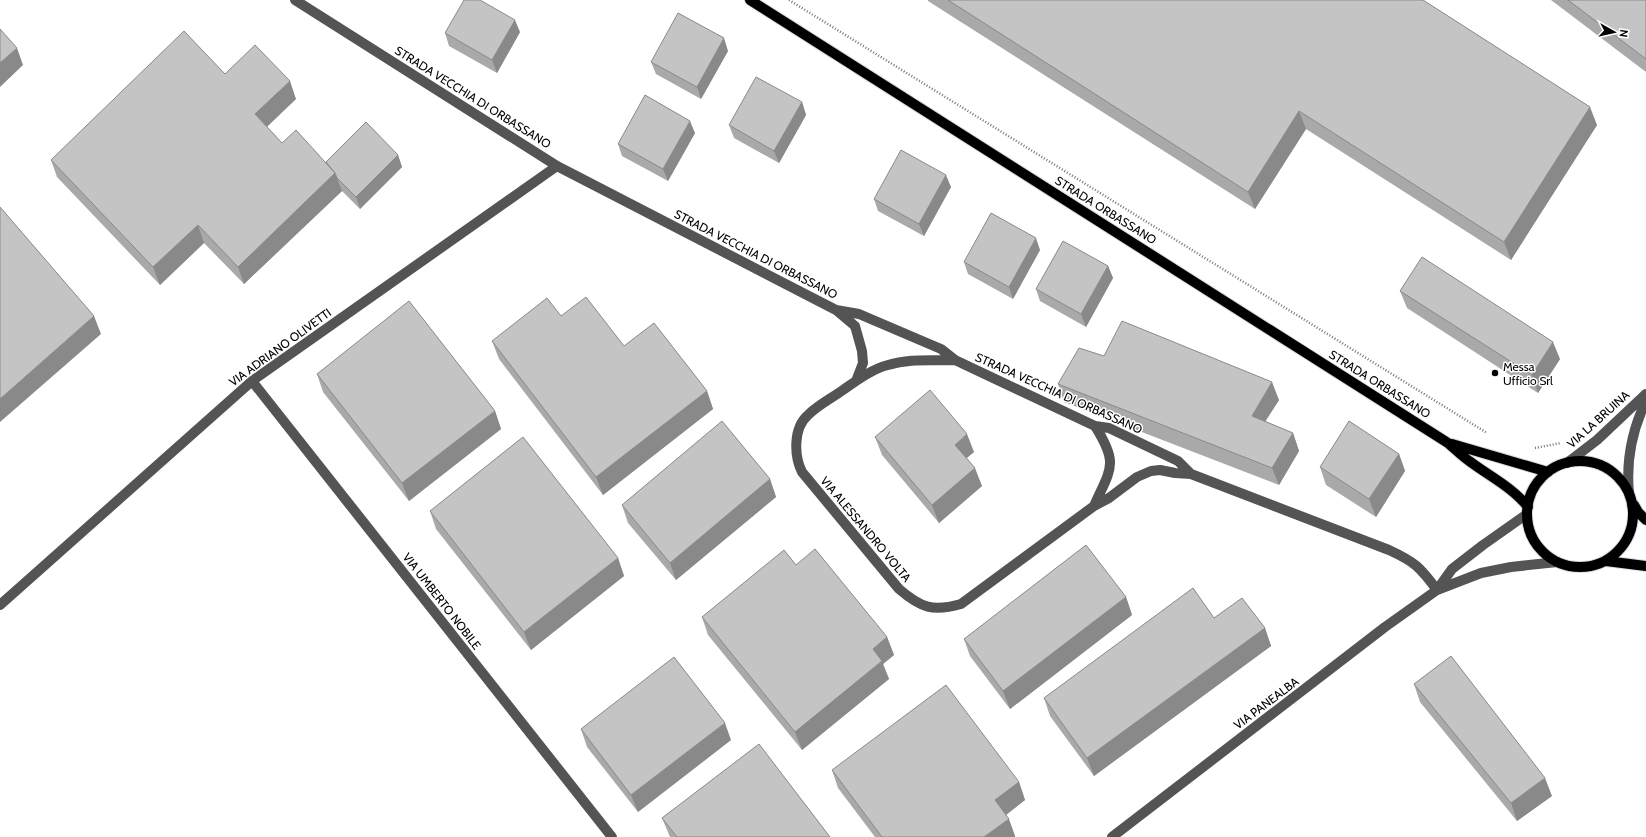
<svg xmlns="http://www.w3.org/2000/svg" width="1646" height="837" font-family="Cabin,sans-serif">
<style>
.lines{fill:none;stroke-linecap:round;stroke-linejoin:round}
.major-casing{stroke:#dbdbdb;stroke-width:12}
.path{stroke:#767676;stroke-width:2.5;stroke-dasharray:1 2;stroke-linecap:butt}
.minor{stroke:#545454;stroke-width:10}
.major{stroke:#000;stroke-width:10}
.wall{fill:#a9a9a9}
.shaded-wall{fill:#898989}
.building{fill:#c4c4c4;stroke:#898989}
.poi-dot{fill:#000;stroke:#fff;stroke-width:1.5}
.labels{text-anchor:middle;dominant-baseline:central;stroke-width:3;stroke-linejoin:round;paint-order:stroke}
.street-label{font-size:12px;fill:#000;stroke:#fff}
.poi-label{font-size:12px;fill:#000;stroke:#fff;text-anchor:start}
</style>
<rect width="100%" height="100%" fill="#fff"/>
<g class="lines">
<!-- major casing -->
<g class="major-casing">
<path id="major" d="M750 0 1448 443C1456 450 1463 457 1472 463 1491 477 1513 488 1528 507
M1452 444 1548 472
M1527 514a53 53 0 1 1 106 0a53 53 0 1 1-106 0Z
M1634 505 1638 512 1646 520
M1606 561 1646 566"/>
</g>
<!-- path -->
<path class="path" d="M789 0 1487 433
M1535 448 1561 443"/>
<!-- minor -->
<path class="minor" d="M295 0 557 166 836 310 859 314 941 349 955 360 1095 426 1109 428 1178 461 1191 474 1389 550C1415 562 1420 567 1437 590
M836 310 855 326 862 351 863 363 856 381
M955 360C932 361 910 358 888 365 872 369 856 381 843 390 832 398 818 405 808 415 793 428 794 456 802 472L899 589C921 608 933 612 961 604L1094 506 1109 498 1137 477 1151 471 1160 470 1175 473 1191 474
M252 381 612 837
M1567 463 1597 440 1646 394
M1629 493C1626 461 1632 430 1646 401
M1094 506C1111 468 1119 464 1095 426
M1437 590 1452 569 1483 545 1527 514
M0 605 252 381 557 166
M1112 837 1385 627 1437 590 1481 573 1511 567 1557 562"/>
<!-- major -->
<use href="#major" class="major"/>
</g>
<!-- wall -->
<path class="wall" d="M928 0H1423L1597 125 1511 260 1306 129 1255 209 928 1Z
M1551 0H1646V72Z
M520 32 497 73 449 46 445 33Z
M728 51 701 99 656 74 651 62Z
M225 74 296 99 267 127 282 143 326 162 398 155 402 167 360 209 342 191 244 284 204 243 160 285 57 177 51 160Z
M802 102 806 115 779 163 734 138 729 125Z
M695 133 668 181 622 156 618 144Z
M951 187 924 236 878 211 874 199Z
M1040 250 1013 299 968 274 964 262Z
M1108 266 1113 278 1086 327 1040 301 1036 289Z
M1400 291 1560 359 1538 393 1407 308Z
M561 316 624 346 707 391 713 409 603 495 499 359 492 341Z
M1104 356 1279 400 1265 421 1293 433 1299 451 1279 485 1064 402 1058 384Z
M317 374 495 411 501 429 409 501 323 392Z
M875 437 974 452 966 458 982 486 939 523 882 455Z
M1399 454 1405 471 1376 517 1326 485 1320 467Z
M770 479 776 497 676 580 628 523 622 505Z
M430 511 618 558 624 576 531 650 436 529Z
M796 565 887 637 894 655 883 664 889 679 802 750 708 635 702 617Z
M1126 597 1132 615 1010 709 970 656 964 639Z
M1214 618 1265 628 1271 646 1094 776 1050 716 1044 698Z
M1414 684 1552 796 1517 821 1420 702Z
M581 729 731 740 638 812 587 747Z
M832 770 1019 782 1025 800 1006 815 1015 836V837H875L838 788Z
M662 818 830 837H670Z"/>
<!-- shaded-wall -->
<path class="shaded-wall" d="M515 20 520 32 497 73 492 60Z
M724 38 728 51 701 99 697 87Z
M17 48 23 65 0 87V63Z
M290 81 296 99 261 132 255 114Z
M802 102 806 115 779 163 774 151Z
M1590 107 1597 125 1511 260 1504 242Z
M1299 111 1306 129 1255 209 1248 192Z
M690 121 695 133 668 181 663 169Z
M398 155 402 167 360 209 356 197Z
M335 173 342 191 244 284 238 267Z
M946 175 951 187 924 236 919 224Z
M198 225 204 243 160 285 153 267Z
M1036 238 1040 250 1013 299 1009 287Z
M1108 266 1113 278 1086 327 1081 314Z
M94 316 101 334 0 422V399Z
M1553 342 1560 359 1538 393 1532 375Z
M1272 382 1279 400 1258 433 1252 416Z
M707 391 713 409 603 495 596 477Z
M495 411 501 429 409 501 402 483Z
M1293 433 1299 451 1279 485 1272 468Z
M967 434 974 452 961 463 955 445Z
M1399 454 1405 471 1376 517 1369 499Z
M975 468 982 486 939 523 932 505Z
M770 479 776 497 676 580 670 563Z
M618 558 624 576 531 650 524 632Z
M1126 597 1132 615 1010 709 1003 691Z
M1265 628 1271 646 1094 776 1087 758Z
M887 637 894 655 883 664 889 679 802 750 795 732 873 649Z
M725 723 731 740 638 812 631 795Z
M1545 778 1552 796 1517 821 1511 803Z
M1019 782 1025 800 1002 818 995 800Z
M1009 819 1015 836V837H984Z"/>
<!-- building -->
<path class="building" d="M464 0H480L515 20 492 60 445 33Z
M948 0H1423L1590 107 1504 242 1299 111 1248 192Z
M1568 0H1646V59Z
M678 13 724 38 697 87 651 62Z
M0 29 17 48 0 63Z
M184 31 225 74 255 45 290 81 255 114 282 143 296 130 335 173 238 267 198 225 153 267 51 160Z
M756 77 802 102 774 151 729 125Z
M645 95 690 121 663 169 618 144Z
M366 122 398 155 356 197 337 178 335 173 326 162Z
M901 150 946 175 919 224 874 199Z
M0 207 94 316 0 399Z
M991 213 1036 238 1009 287 964 262Z
M1063 241 1108 266 1081 314 1036 289Z
M1422 257 1553 342 1532 375 1400 291Z
M586 297 624 346 654 323 707 391 596 477 492 341 547 298 561 316Z
M409 301 495 411 402 483 317 374Z
M1122 321 1272 382 1252 416 1293 433 1272 468 1058 384 1079 348 1104 356Z
M930 390 967 434 955 445 975 468 932 505 875 437Z
M722 421 770 479 670 563 622 505Z
M1349 421 1399 454 1369 499 1320 467Z
M523 437 618 558 524 632 430 511Z
M1086 545 1126 597 1003 691 964 639Z
M815 549 887 637 873 649 882 661 795 732 702 617 784 550 796 565Z
M1193 588 1214 618 1242 598 1265 628 1087 758 1044 698Z
M1451 656 1545 778 1511 803 1414 684Z
M674 657 725 723 631 795 581 729Z
M946 685 1019 782 995 800 1009 819 984 837H882L832 770Z
M759 744 830 837H677L662 818Z"/>
<!-- markers -->
<circle class="poi-dot" cx="1495" cy="373" r="4"/>
<g class="labels">
<!-- street labels -->
<g class="street-label">
<text transform="translate(473 97) rotate(32)">STRADA VECCHIA DI ORBASSANO</text>
<text transform="translate(1106 210) rotate(32)">STRADA ORBASSANO</text>
<text transform="translate(756 254) rotate(27)">STRADA VECCHIA DI ORBASSANO</text>
<text transform="translate(280 347) rotate(-36)">VIA ADRIANO OLIVETTI</text>
<text transform="translate(1380 384) rotate(32)">STRADA ORBASSANO</text>
<text transform="translate(1059 393) rotate(24)">STRADA VECCHIA DI ORBASSANO</text>
<text transform="translate(1598 419) rotate(-42)">VIA LA BRUINA</text>
<text transform="translate(866 529) rotate(50)">VIA ALESSANDRO VOLTA</text>
<text transform="translate(442 601) rotate(52)">VIA UMBERTO NOBILE</text>
<text transform="translate(1266 703) rotate(-37)">VIA PANEALBA</text>
</g>
<!-- poi labels -->
<g class="poi-label">
<text x="1503" y="366">Messa<tspan x="1503" dy="14">Ufficio Srl</tspan></text>
</g>
</g>
<!-- north arrow -->
<g transform="translate(1614 32) rotate(98)" stroke="#ffffff" stroke-width="3" paint-order="stroke">
<path d="M0-3L7 15L0 10L-7 15Z" fill="#000000"/>
<text y="-6" font-size="11" font-weight="bold" text-anchor="middle" fill="#000000">N</text>
</g>
</svg>
